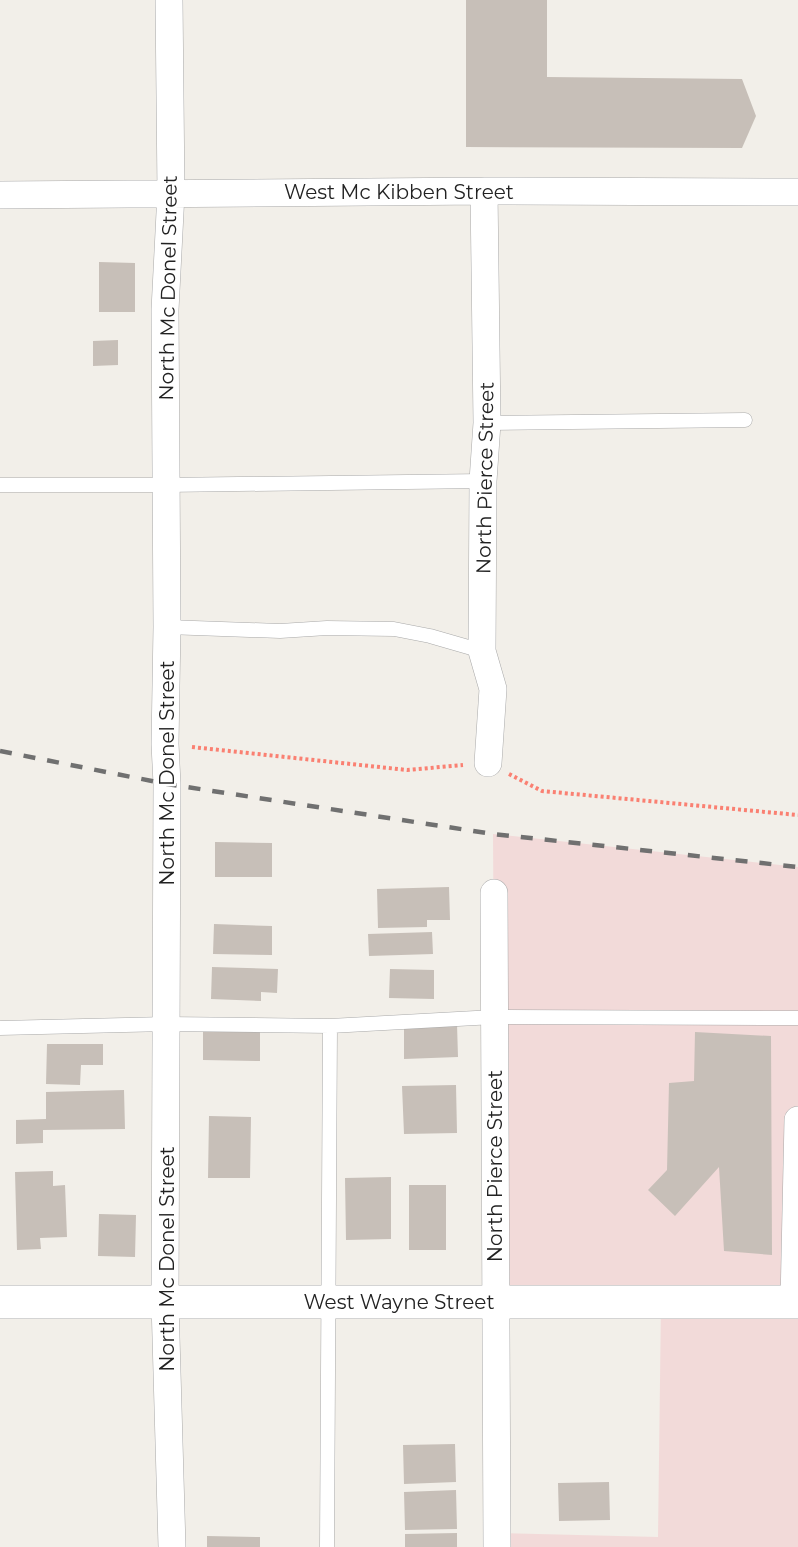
<svg xmlns="http://www.w3.org/2000/svg" width="798" height="1547" font-family="Montserrat,sans-serif">
<style>
.commercial{fill:#f2dad9}
.building{fill:#c7bfb8}
.lines{fill:none;stroke-linecap:round;stroke-linejoin:round}
.service-casing{stroke:#a9a9a9;stroke-width:15}
.minor-casing{stroke:#a9a9a9;stroke-width:28}
.tertiary-casing{stroke:#a9a9a9;stroke-width:34}
.path{stroke:#fa8072;stroke-width:4;stroke-dasharray:3 3;stroke-linecap:butt}
.service{stroke:#fff;stroke-width:14}
.minor{stroke:#fff;stroke-width:27}
.tertiary{stroke:#fff;stroke-width:33}
.rail{stroke:#707070;stroke-width:4.5;stroke-dasharray:12 12;stroke-linecap:butt}
.labels{text-anchor:middle;dominant-baseline:central;stroke-width:5;stroke-linejoin:round;paint-order:stroke}
.street-label{font-size:20px;fill:#222;stroke:#fff}
</style>
<rect width="100%" height="100%" fill="#f2efe9"/>
<!-- commercial -->
<path class="commercial" d="M493 834 798 867V1547H497V1533L658 1537 661 1303 496 1302Z"/>
<!-- building -->
<path class="building" d="M466 0H547V77L742 79 756 116 742 148 466 147Z
M99 262 135 263V312H99Z
M118 340V365L93 366V341Z
M215 842 272 843V877H215Z
M449 887 450 920H427V927L378 928 377 889Z
M214 924 272 926V955L213 954Z
M432 932 433 954 369 956 368 934Z
M212 967 278 969 277 993 261 992V1001L211 999Z
M390 969 434 970V999L389 998Z
M457 1024 458 1057 404 1059V1025Z
M203 1027 260 1028V1061L203 1060Z
M695 1032 771 1036 772 1255 724 1251 719 1167 675 1216 648 1190 667 1170 669 1083 694 1081Z
M47 1044H103V1065H81L80 1085 46 1084Z
M456 1085 457 1133 404 1134 402 1086Z
M124 1090 125 1129 43 1130V1143L16 1144V1120L46 1119V1092Z
M209 1116 251 1117 250 1178H208Z
M53 1171V1186L65 1185 67 1237 40 1238 41 1249 17 1250 15 1172Z
M391 1177V1239L346 1240 345 1178Z
M409 1185H446V1250H409Z
M99 1214 136 1215 135 1257 98 1256Z
M455 1444 456 1482 404 1484 403 1445Z
M609 1482 610 1520 559 1521 558 1483Z
M456 1490 457 1529 405 1530 404 1492Z
M457 1533V1547H405V1534Z
M207 1536 260 1537V1547H207Z"/>
<g class="lines">
<!-- service casing -->
<g class="service-casing">
<path id="service" d="M487 423 745 420
M0 485H165L483 481
M167 627 280 631 327 628 394 629 430 636 482 651
M0 1028 167 1024 330 1026 494 1017 798 1018
M327 1547 330 1026"/>
</g>
<!-- minor casing -->
<g class="minor-casing">
<path id="minor" d="M169 0 171 193 165 310 167 627 165 744 167 784 165 1302 172 1547
M484 191 487 423 483 481 482 651 493 689 488 763
M0 195 484 191 798 192
M494 893 497 1547
M794 1302 798 1120"/>
</g>
<!-- tertiary casing -->
<g class="tertiary-casing">
<path id="tertiary" d="M0 1302H798"/>
</g>
<!-- path -->
<path class="path" d="M192 747 407 770 463 765
M509 774 542 791 798 815"/>
<!-- service -->
<use href="#service" class="service"/>
<!-- minor -->
<use href="#minor" class="minor"/>
<!-- tertiary -->
<use href="#tertiary" class="tertiary"/>
<!-- rail -->
<path class="rail" d="M0 751 167 784 493 834 798 867"/>
</g>
<g class="labels">
<!-- street labels -->
<g class="street-label">
<text x="399" y="192">West Mc Kibben Street</text>
<text transform="translate(168 288) rotate(-89)">North Mc Donel Street</text>
<text transform="translate(485 478) rotate(-89)">North Pierce Street</text>
<text transform="translate(167 773) rotate(-90)">North Mc Donel Street</text>
<text transform="translate(495 1166) rotate(-90)">North Pierce Street</text>
<text transform="translate(167 1259) rotate(-90)">North Mc Donel Street</text>
<text x="399" y="1302">West Wayne Street</text>
</g>
</g>
</svg>
